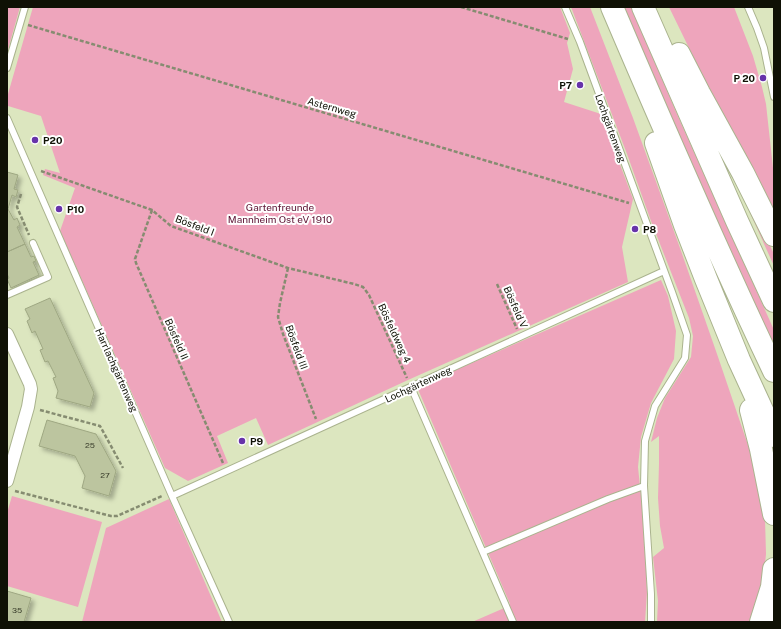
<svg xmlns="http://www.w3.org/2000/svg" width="781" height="629" font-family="'Public Sans',sans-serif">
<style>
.green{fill:#eea5bc}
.building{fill:#bcc59f;stroke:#9ea782;filter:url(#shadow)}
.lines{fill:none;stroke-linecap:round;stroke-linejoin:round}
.service-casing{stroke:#aab38e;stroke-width:8}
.minor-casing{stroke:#aab38e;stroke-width:14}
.motorway-casing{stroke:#aab38e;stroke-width:24}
.path{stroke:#868c71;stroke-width:2.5;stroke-dasharray:4 2;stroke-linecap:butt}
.service{stroke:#fff;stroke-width:6}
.minor{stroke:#fff;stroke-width:12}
.motorway{stroke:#fff;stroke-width:22}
.poi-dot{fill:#6733aa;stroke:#fff;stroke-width:1.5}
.labels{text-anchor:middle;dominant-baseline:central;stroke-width:4;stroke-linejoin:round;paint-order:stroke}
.number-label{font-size:8px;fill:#3a3e2c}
.poi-label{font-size:10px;font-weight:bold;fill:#0f1105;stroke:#fff;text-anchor:start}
.street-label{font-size:10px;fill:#0f1105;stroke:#fff}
.park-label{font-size:10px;fill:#5c1132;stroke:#fff}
</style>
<defs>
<filter id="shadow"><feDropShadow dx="3.5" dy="3.5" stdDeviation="2" flood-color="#0004"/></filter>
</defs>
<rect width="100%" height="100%" fill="#dce6bf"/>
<!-- green -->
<path class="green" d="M7 7H20L7 53Z
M33 7H560L570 33 567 43 573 69 564 102 601 114 633 199 622 247 628 282 408 380 268 445 256 418 217 436 228 463 188 481 165 468 60 231 75 188 43 175 45 169 60 173 41 116 8 106V94Z
M571 7H590L633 118 680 248 717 354 750 451 759 491 765 519 766 554 763 583 752 622H657L658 601 653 557 664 548 660 526 658 498 659 464V436L651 442 657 418 665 398 691 357 693 336 689 318 651 221 627 154Z
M623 7H631L680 121 774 330V345L714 215Z
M669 7H734L753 56 762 87 766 104 774 177V212L708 87Z
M745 194 774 254V266L742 195Z
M661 280 668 296 676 331 674 359 651 403 641 437 638 467 644 525 647 592 645 622H472L502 609 510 604 417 387Z
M12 496 102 522 78 607 7 586V513Z
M169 499 222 622H82L106 528Z"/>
<!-- building -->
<path class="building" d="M7 172 18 175 14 189 18 190 16 197 12 195 8 209H7Z
M7 209H8L14 220 17 218 20 225 17 227 25 244 7 252Z
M25 244 31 257 34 256 36 261 33 262 39 275 11 288 7 279 9 278 7 274V252Z
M50 298 94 393 90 407 56 398 58 391 53 378 56 377 48 361 45 362 40 350 43 349 35 331 32 333 27 321 30 319 25 309Z
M47 420 96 434 116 471 109 496 82 488 85 476 75 456 39 446Z
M7 591 31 598 24 622H7Z"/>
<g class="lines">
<!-- service casing -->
<g class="service-casing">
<path id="service" d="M565 7 580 42 672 292 687 335 685 358 655 406 645 441 644 486 651 594V622
M748 7 757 28 764 48 774 97
M7 68 25 7
M7 118 172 496 229 622
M7 295 48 277 33 243
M411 387 513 622
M172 496 664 271
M483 552 608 499 644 486"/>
</g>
<!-- minor casing -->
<g class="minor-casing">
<path id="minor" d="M7 334 30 384 31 389 28 407 7 481"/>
</g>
<!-- motorway casing -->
<g class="motorway-casing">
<path id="motorway" d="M612 7C664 129 717 251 774 371
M643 7 737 221 774 301
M679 54 699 93 743 173 774 235
M656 143 685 225 706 279 739 360 774 436
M751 410 761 449 774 514
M761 622 772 587 774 569"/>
</g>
<!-- path -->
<path class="path" d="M461 7 568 39
M28 25 629 203
M41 171 152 210 171 226 288 268 354 284 363 287 369 295 407 378
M21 194 17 207 29 235
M152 210 135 259 136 263 223 463
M288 268 280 303 278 317 283 334 316 419
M497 284 517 329
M40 410 100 426 123 468
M15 491 111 516H117L162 496"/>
<!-- service -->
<use href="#service" class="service"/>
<!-- minor -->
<use href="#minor" class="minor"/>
<!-- motorway -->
<use href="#motorway" class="motorway"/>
</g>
<!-- markers -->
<g class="poi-dot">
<circle cx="763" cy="78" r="4"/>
<circle cx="580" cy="85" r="4"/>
<circle cx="35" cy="140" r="4"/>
<circle cx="59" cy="209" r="4"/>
<circle cx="635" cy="229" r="4"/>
<circle cx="242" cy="441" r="4"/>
</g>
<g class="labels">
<!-- number labels -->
<g class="number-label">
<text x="90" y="445">25</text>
<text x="105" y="475">27</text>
<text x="17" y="610">35</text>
</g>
<!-- poi labels -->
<g class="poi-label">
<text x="755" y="78" text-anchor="end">P 20</text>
<text x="572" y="85" text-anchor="end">P7</text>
<text x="43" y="140">P20</text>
<text x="67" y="209">P10</text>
<text x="643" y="229">P8</text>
<text x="250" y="441">P9</text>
</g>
<!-- street labels -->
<g class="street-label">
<text transform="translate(332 107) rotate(16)">Asternweg</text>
<text transform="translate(611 128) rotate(70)">Lochgärtenweg</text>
<text transform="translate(195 225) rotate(21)">Bösfeld I</text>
<text transform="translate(516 307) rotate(66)">Bösfeld V</text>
<text transform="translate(395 333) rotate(65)">Bösfeldweg 4</text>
<text transform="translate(177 339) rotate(66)">Bösfeld II</text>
<text transform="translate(297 347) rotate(70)">Bösfeld III</text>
<text transform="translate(117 370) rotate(66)">Harrlachgärtenweg</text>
<text transform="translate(418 384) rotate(-25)">Lochgärtenweg</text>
</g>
<!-- park labels -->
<g class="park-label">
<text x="280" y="207">Gartenfreunde<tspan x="280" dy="12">Mannheim Ost eV 1910</tspan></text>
</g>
</g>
<!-- border -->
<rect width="781" height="629" fill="none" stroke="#0f1105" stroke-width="16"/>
</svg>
